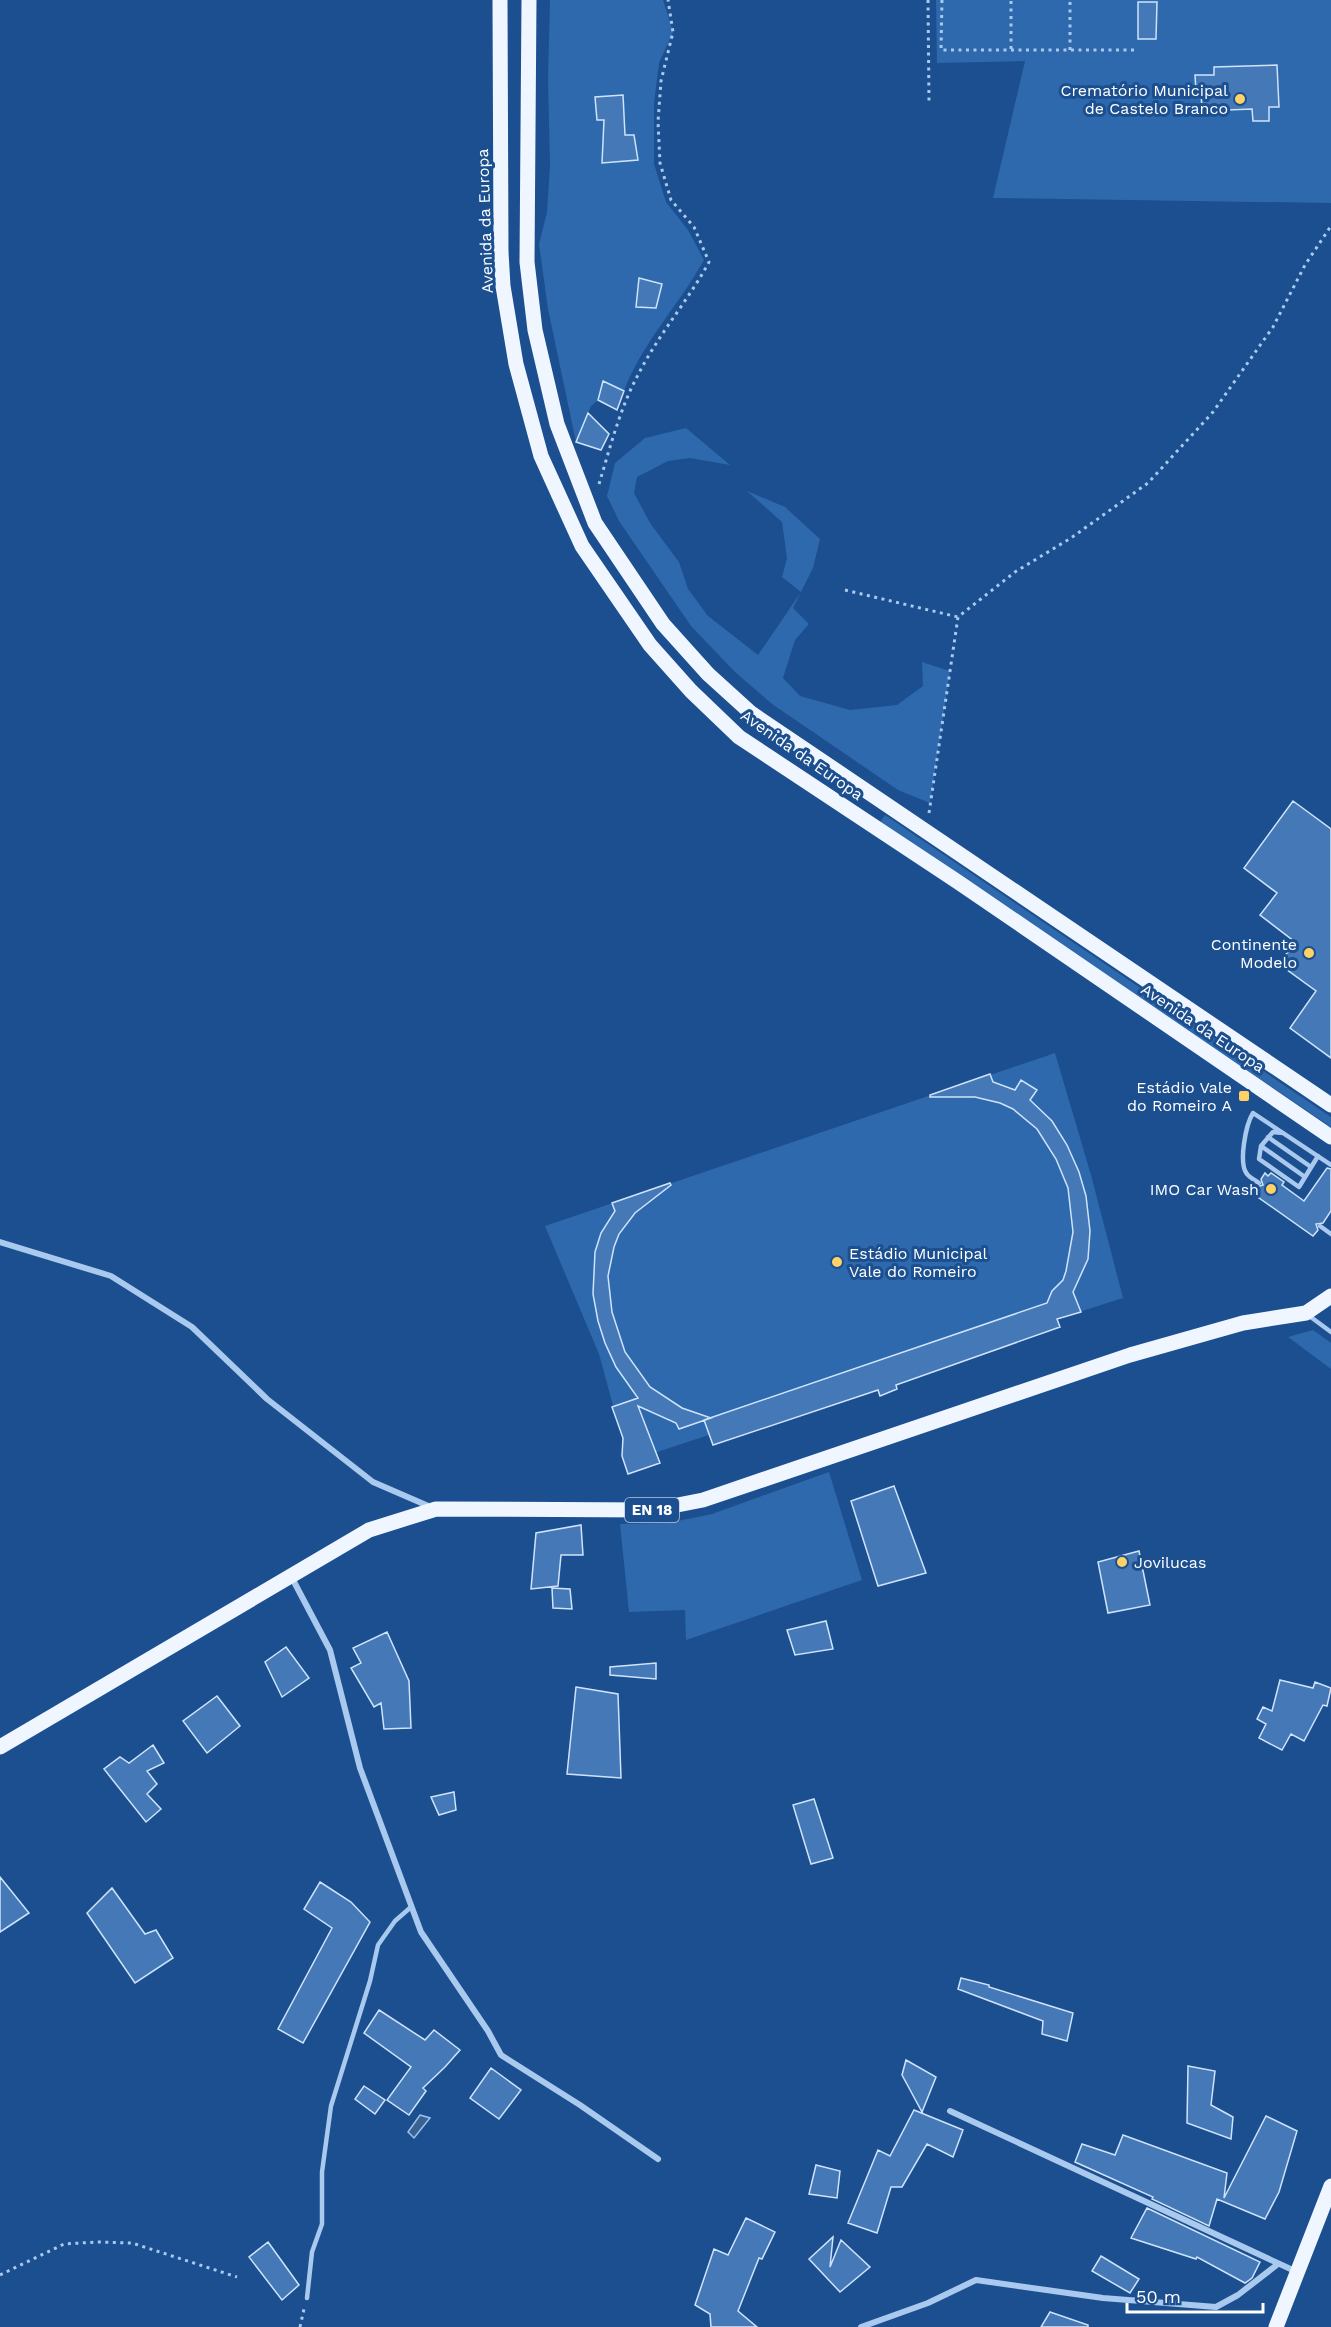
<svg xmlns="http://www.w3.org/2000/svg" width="1331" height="2327" font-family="'Work Sans',sans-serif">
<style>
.green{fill:#2e69ad}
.water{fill:#3c6290;stroke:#9cc4f0;stroke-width:1.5}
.building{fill:#4478b7;stroke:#cfe3fa;stroke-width:1.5}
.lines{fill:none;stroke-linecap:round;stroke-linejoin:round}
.path{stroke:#a9c9ee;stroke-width:3;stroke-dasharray:3 4.5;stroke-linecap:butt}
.lane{stroke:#a9c9ee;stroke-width:4.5}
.street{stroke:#a9c9ee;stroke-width:6}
.primary{stroke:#f0f6ff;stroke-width:15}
.poi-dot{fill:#ffd166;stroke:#1b4f8f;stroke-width:2}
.labels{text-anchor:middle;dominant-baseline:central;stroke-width:6;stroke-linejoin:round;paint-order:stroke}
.shield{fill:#1b4f8f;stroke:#bbcadd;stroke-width:1.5}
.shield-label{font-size:15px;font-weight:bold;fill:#fff}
.poi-label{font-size:16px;fill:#fff;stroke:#1b4f8f;text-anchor:end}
.street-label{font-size:16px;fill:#fff;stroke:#1b4f8f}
</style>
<rect width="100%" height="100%" fill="#1b4f8f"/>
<!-- green -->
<path class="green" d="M550 0H663L673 32 659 63 654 103V164L666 202 688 230 704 260C679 305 642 343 624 391L603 382 598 400 591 406 576 442 548 309 539 244 547 212 550 166 548 79Z
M936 0H1331V203L993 198 1025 61 937 63Z
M686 428 730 465 690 458 668 461 637 477 634 493 650 523 679 562 688 589 708 616 758 655 801 592 782 577 787 558 782 522 747 491 785 507 820 539 813 568 793 608 809 624 795 640 783 678 800 696 850 710 897 705 923 686 922 662 950 671 930 803 898 790 772 704 735 672 691 626 619 521 607 496 615 463 645 438Z
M885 815 1331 1117V1127L880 822Z
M1055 1053 1091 1175 1123 1298 1057 1319 1060 1327 896 1385 897 1389 880 1396 877 1390 713 1445 709 1435 657 1452 660 1463 628 1474 622 1456 623 1442 599 1354 545 1226Z
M1313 1330 1331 1343V1369L1288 1337Z
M829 1472 862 1580 686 1640 685 1610 629 1612 620 1524 668 1523 712 1514Z"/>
<!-- water -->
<path class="water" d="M420 2115 430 2118 414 2138 408 2132Z"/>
<!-- building -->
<path class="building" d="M1138 2H1157L1156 39H1138Z
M1277 65 1279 107H1269V121H1253L1252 109 1202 111 1201 92H1196L1195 75H1214V67Z
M623 95 625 135H634L638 160 602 163 604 120H597L595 97Z
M639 278 662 284 656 308 636 307Z
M603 381 624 391 617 410 598 400Z
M588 413 609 434 601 450 576 442Z
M1293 801 1331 829V1058L1290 1028 1316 991 1279 964 1295 942 1260 915 1277 893 1244 868Z
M990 1074 993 1082 1015 1090 1021 1080 1037 1090 1030 1100 1052 1121 1067 1145 1079 1172 1086 1196 1090 1231 1088 1259 1073 1292 1081 1312 1057 1319 1060 1327 896 1385 897 1389 880 1396 878 1390 713 1445 704 1420 1047 1303 1052 1291 1063 1280 1066 1271 1073 1232 1068 1188 1056 1159 1037 1129 1013 1109 1000 1103 975 1097H930V1095Z
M1327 1168 1331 1169V1211L1323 1223 1316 1224 1318 1230 1313 1236 1252 1193 1256 1187 1263 1185 1261 1179 1265 1173 1268 1176 1271 1173 1284 1182 1282 1185 1304 1201Z
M670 1183 671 1185 635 1213 619 1234 614 1247 608 1276 612 1312 625 1352 650 1387 682 1408 711 1418 679 1429 676 1423 638 1406 660 1463 628 1474 622 1456 623 1438 612 1407 638 1398 616 1367 605 1343 598 1321 593 1294 595 1252 601 1233 615 1211 612 1203Z
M894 1486 926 1573 878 1586 851 1501Z
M581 1525 583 1555H561L558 1586 531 1589 536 1533Z
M1139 1551 1150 1605 1108 1613 1098 1562Z
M552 1588 570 1589 572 1609 553 1608Z
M826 1621 833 1649 795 1655 787 1630Z
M387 1632 409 1681 411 1728 384 1729 381 1703 374 1707 351 1668 361 1663 353 1648Z
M286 1647 309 1678 282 1697 265 1662Z
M656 1663V1679L610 1675V1667Z
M1280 1680 1313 1688 1315 1682 1331 1688 1327 1706 1323 1705 1304 1741 1291 1734 1282 1750 1259 1738 1266 1724 1257 1719 1263 1707 1272 1711Z
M576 1687 618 1694 621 1778 567 1774Z
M217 1696 240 1726 207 1753 183 1721Z
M153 1745 164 1763 147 1771 157 1784 147 1794 161 1809 146 1822 104 1769 120 1757 129 1763Z
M454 1792 456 1810 439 1815 431 1797Z
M814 1799 833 1858 811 1864 793 1805Z
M0 1877 29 1913 0 1932Z
M320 1882 351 1902 370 1922 303 2043 278 2029 332 1928 304 1909Z
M112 1888 145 1934 156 1930 173 1958 135 1983 87 1913Z
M961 1978 989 1985V1987L1073 2013 1067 2041 1042 2034 1043 2021 958 1989Z
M379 2010 425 2040 434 2030 460 2050 445 2067 423 2088 426 2091 409 2115 387 2100 411 2067 364 2033Z
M906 2060 936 2077 922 2112 902 2075Z
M1188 2066 1215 2071 1211 2105 1233 2117 1231 2139 1187 2123Z
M491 2068 521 2090 499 2119 470 2098Z
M364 2086 385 2100 375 2114 355 2099Z
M914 2110 963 2130 953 2157 927 2144 902 2187H891L877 2233 848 2223 878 2150 890 2156Z
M1266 2116 1297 2131 1279 2192 1265 2219 1217 2199 1209 2226 1152 2199 1153 2197 1075 2162 1082 2144 1115 2155 1123 2135 1227 2173 1224 2198Z
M816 2165 840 2171 837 2198 809 2194Z
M1147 2208 1260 2262 1252 2278 1245 2283 1197 2257 1196 2259 1131 2238Z
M746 2218 775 2232 762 2259 759 2258 738 2311 757 2327H711L710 2314 695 2305 714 2249 728 2255Z
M833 2237 830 2267 841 2240 870 2267 840 2292 809 2259Z
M268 2242 299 2285 282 2300 249 2257Z
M1101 2256 1139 2279 1130 2293 1092 2271Z
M1050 2312 1088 2325V2327H1041Z"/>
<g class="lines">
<!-- path -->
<path class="path" d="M928 0 929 101
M942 0 941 50H1134
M1011 49V0
M1070 50V0
M599 484C610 448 620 408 638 375 658 335 688 301 709 262L694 227 671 200 660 163 658 122 661 81 673 32 668 0
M845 590 958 617
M929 813 958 617 1015 572 1071 538 1148 483 1213 412 1273 327 1305 265 1331 226
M0 2275 64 2244 97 2242 132 2243 237 2277
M300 2327 304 2309"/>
<!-- lane -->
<path class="lane" d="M1283 1133 1273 1132 1261 1146 1259 1159 1299 1187 1318 1156
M1268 1137 1311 1167
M1261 1146 1305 1177
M1259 1183C1255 1180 1250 1178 1247 1174 1238 1163 1246 1124 1253 1113L1331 1165
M1320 1226 1331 1234
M1308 1315 1331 1332
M307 2298 312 2252 322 2224V2172L331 2106 370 1981 378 1945 395 1921 411 1907"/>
<!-- street -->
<path class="street" d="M0 1242 111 1276 192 1327 267 1399 373 1482 433 1508
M292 1578 330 1650 360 1768 421 1932 488 2031 501 2055 580 2105 658 2159
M950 2111 1297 2272
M861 2327 928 2303 976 2280 1103 2298 1216 2307 1238 2295 1278 2264"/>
<!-- primary -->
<path class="primary" d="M500 0 501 252 503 286 516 364 541 456 582 546 650 645 691 691 739 737 958 882 1331 1137
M529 0 527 262 535 330 557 424 595 523 663 624 708 674 751 713 1331 1105
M0 1747 369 1530 436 1509 652 1510 703 1500 1130 1355 1243 1323 1306 1313 1331 1296
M1276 2327 1331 2186"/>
</g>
<!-- markers -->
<g class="poi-dot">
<circle cx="1240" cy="99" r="6"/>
<circle cx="1309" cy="953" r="6"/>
<rect x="1238" y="1090" width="12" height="12" rx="3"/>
<circle cx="1271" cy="1189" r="6"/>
<circle cx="837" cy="1262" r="6"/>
<circle cx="1122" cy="1562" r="6"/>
</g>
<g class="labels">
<!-- shield labels -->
<rect class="shield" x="625" y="1498" width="54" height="24" rx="4.5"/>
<g class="shield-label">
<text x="652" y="1510">EN 18</text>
</g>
<!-- poi labels -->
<g class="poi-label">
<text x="1228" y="90">Crematório Municipal<tspan x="1228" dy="18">de Castelo Branco</tspan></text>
<text x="1297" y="944">Continente<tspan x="1297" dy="18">Modelo</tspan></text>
<text x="1232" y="1087">Estádio Vale<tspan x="1232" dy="18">do Romeiro A</tspan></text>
<text x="1259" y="1189">IMO Car Wash</text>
<text x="849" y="1253" text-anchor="start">Estádio Municipal<tspan x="849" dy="18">Vale do Romeiro</tspan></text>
<text x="1134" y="1562" text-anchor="start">Jovilucas</text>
</g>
<!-- street labels -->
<g class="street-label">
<text transform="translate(485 221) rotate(-92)">Avenida da Europa</text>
<text transform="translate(802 755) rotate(35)">Avenida da Europa</text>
<text transform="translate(1203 1028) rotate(34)">Avenida da Europa</text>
</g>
</g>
<!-- scale -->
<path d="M1127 2303v9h136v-9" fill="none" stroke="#ffffff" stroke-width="3"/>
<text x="1136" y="2303" font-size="18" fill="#ffffff" stroke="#1b4f8f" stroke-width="4.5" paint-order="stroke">50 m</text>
</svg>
